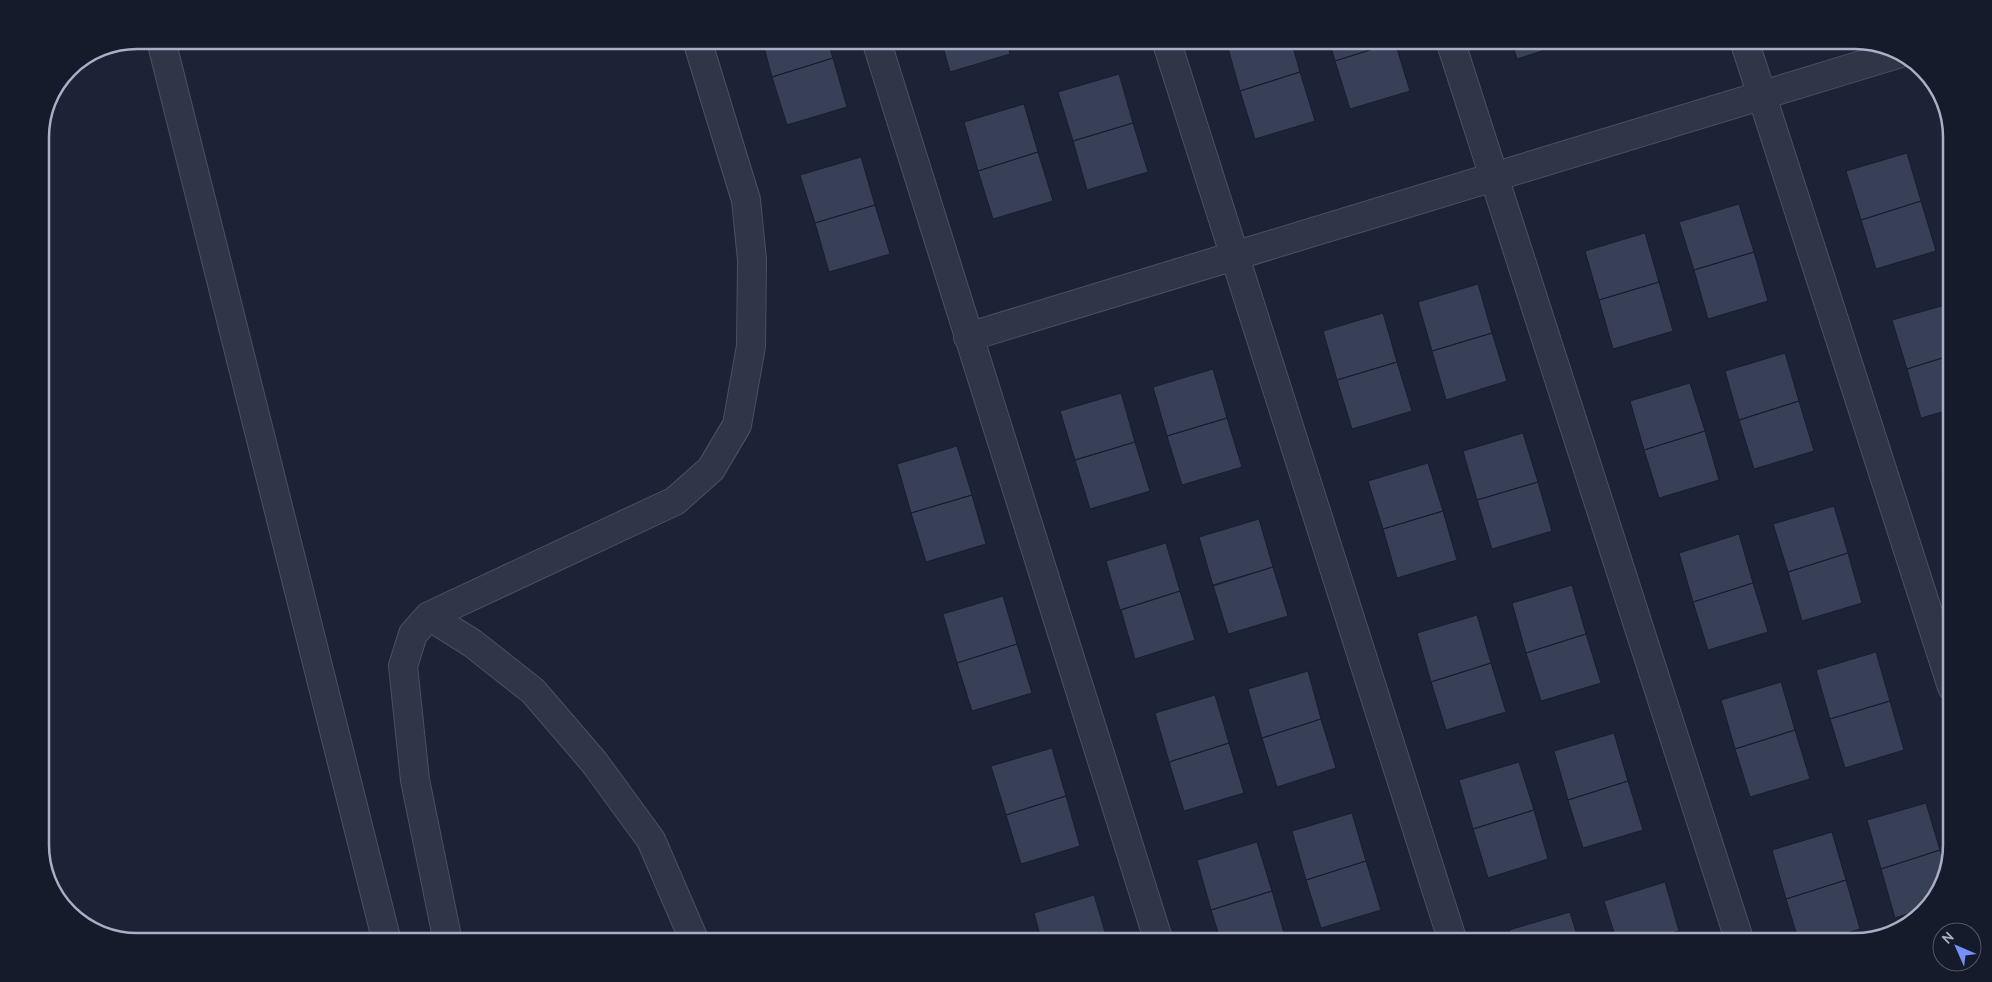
<svg xmlns="http://www.w3.org/2000/svg" width="1992" height="982" font-family="Cabin,sans-serif">
<style>
.building{fill:#384058;stroke:#181d2e}
.lines{fill:none;stroke-linecap:round;stroke-linejoin:round}
.minor-casing{stroke:#4b5063;stroke-width:30}
.tertiary-casing{stroke:#4b5063;stroke-width:30}
.minor{stroke:#303548;stroke-width:28}
.tertiary{stroke:#303548;stroke-width:28}
.rim{fill:none;stroke:#a9afc5;stroke-width:2.5}
</style>
<rect width="100%" height="100%" fill="#1d2337"/>
<!-- building -->
<path class="building" d="M762 40H827L833 58 772 77Z
M941 40H1006L1010 54 950 72Z
M1231 40H1291L1300 72 1240 91 1226 41Z
M1329 40H1394L1395 42 1335 61Z
M1511 40H1577L1517 59Z
M1395 42 1410 91 1350 109 1335 61Z
M833 58 847 107 787 125 772 77Z
M1300 72 1315 121 1255 139 1240 91Z
M1119 74 1133 123 1073 141 1058 92Z
M1024 104 1038 152 978 171 964 122Z
M1133 123 1148 172 1087 190 1073 141Z
M1038 152 1053 201 993 219 978 171Z
M1907 153 1921 201 1861 220 1846 171Z
M861 157 875 205 815 223 800 175Z
M1921 201 1936 251 1876 269 1861 220Z
M1739 204 1754 252 1694 270 1679 222Z
M875 205 890 254 829 272 815 223Z
M1645 233 1659 282 1599 300 1585 251Z
M1754 252 1768 301 1708 319 1694 270Z
M1659 282 1673 331 1613 349 1599 300Z
M1478 284 1492 333 1432 351 1418 302Z
M1952 303V355L1907 369 1892 320Z
M1383 313 1397 362 1337 380 1323 331Z
M1492 333 1507 381 1446 400 1432 351Z
M1785 353 1799 401 1739 420 1725 371Z
M1952 355V409L1921 418 1907 369Z
M1397 362 1412 411 1352 429 1337 380Z
M1213 369 1227 418 1167 436 1153 387Z
M1690 383 1705 431 1644 450 1630 401Z
M1121 393 1135 442 1075 460 1060 411Z
M1799 401 1814 451 1754 469 1739 420Z
M1227 418 1242 467 1182 485 1167 436Z
M1705 431 1719 480 1659 498 1644 450Z
M1523 433 1538 482 1477 500 1463 451Z
M1135 442 1150 491 1090 509 1075 460Z
M957 446 972 495 911 513 897 464Z
M1428 463 1443 511 1383 529 1368 481Z
M1952 470V512L1941 473Z
M1538 482 1552 531 1492 549 1477 500Z
M972 495 986 544 926 562 911 513Z
M1834 506 1848 553 1788 572 1773 524Z
M1443 511 1457 560 1397 578 1383 529Z
M1259 519 1273 567 1213 586 1199 537Z
M1739 534 1753 583 1693 602 1679 553Z
M1166 543 1180 591 1120 610 1106 561Z
M1848 553 1862 603 1802 621 1788 572Z
M1273 567 1288 616 1228 634 1213 585Z
M1753 583 1768 632 1708 650 1693 602Z
M1572 585 1586 634 1526 653 1512 603Z
M1180 591 1195 640 1135 659 1121 610Z
M1003 596 1017 644 957 663 943 614Z
M1477 615 1491 663 1431 682 1417 633Z
M1586 634 1601 683 1541 701 1526 653Z
M1017 644 1032 693 972 711 957 663Z
M1876 652 1890 701 1830 719 1816 670Z
M1491 663 1506 712 1446 730 1431 682Z
M1308 671 1321 719 1262 738 1248 689Z
M1781 682 1795 730 1735 749 1721 700Z
M1215 695 1229 743 1169 762 1155 713Z
M1890 701 1904 750 1845 768 1830 719Z
M1321 719 1336 768 1277 787 1262 738Z
M1795 730 1810 779 1750 797 1735 749Z
M1614 733 1628 781 1568 800 1554 751Z
M1229 743 1244 793 1184 811 1169 762Z
M1052 748 1066 796 1006 815 991 766Z
M1519 762 1534 810 1473 829 1459 780Z
M1628 781 1643 830 1583 848 1568 800Z
M1066 796 1080 846 1021 864 1006 815Z
M1926 803 1940 850 1881 869 1867 820Z
M1534 810 1548 859 1488 878 1473 829Z
M1352 813 1366 861 1306 880 1292 831Z
M1832 832 1846 880 1786 899 1772 850Z
M1257 842 1272 891 1211 910 1197 860Z
M1940 850 1946 870 1942 888 1923 909 1895 918 1881 869Z
M1366 861 1381 910 1321 928 1306 880Z
M1846 880 1860 929 1818 942H1799L1786 899Z
M1665 882 1679 931 1643 942H1617L1604 901Z
M1272 891 1286 940 1278 942H1221L1211 910Z
M1094 895 1108 942H1042L1034 913Z
M1570 912 1579 942H1513L1509 930Z
M1679 931 1682 942H1643Z"/>
<g class="lines">
<!-- minor casing -->
<g class="minor-casing">
<path id="minor" d="M876 40 1159 942
M1166 40 1453 942
M1450 40 1740 942
M1744 40 1952 687
M968 337 1901 53
M429 616 472 643 533 691 594 762 651 840 695 942
M448 942 415 780 403 666 413 634 429 616 675 501 711 469 737 425 751 346 752 260 746 200 697 40"/>
</g>
<!-- tertiary casing -->
<g class="tertiary-casing">
<path id="tertiary" d="M161 40 387 942"/>
</g>
<!-- minor -->
<use href="#minor" class="minor"/>
<!-- tertiary -->
<use href="#tertiary" class="tertiary"/>
</g>
<!-- crop -->
<path d="M0 0H1992V982H0ZM137 49H1855A88 88 0 0 1 1943 137V845A88 88 0 0 1 1855 933H137A88 88 0 0 1 49 845V137A88 88 0 0 1 137 49Z" fill="#161b2c" fill-rule="evenodd"/>
<path class="rim" d="M137 49H1855A88 88 0 0 1 1943 137V845A88 88 0 0 1 1855 933H137A88 88 0 0 1 49 845V137A88 88 0 0 1 137 49Z"/>
<!-- north arrow -->
<g transform="translate(1957 947) rotate(315)"><circle r="24" fill="#161b2c" stroke="#515669"/>
<path d="M0-4L9 19L0 12L-9 19Z" fill="#7590ff"/>
<text y="-8" font-size="14" font-weight="bold" text-anchor="middle" fill="#a9afc5">N</text>
</g>
</svg>
